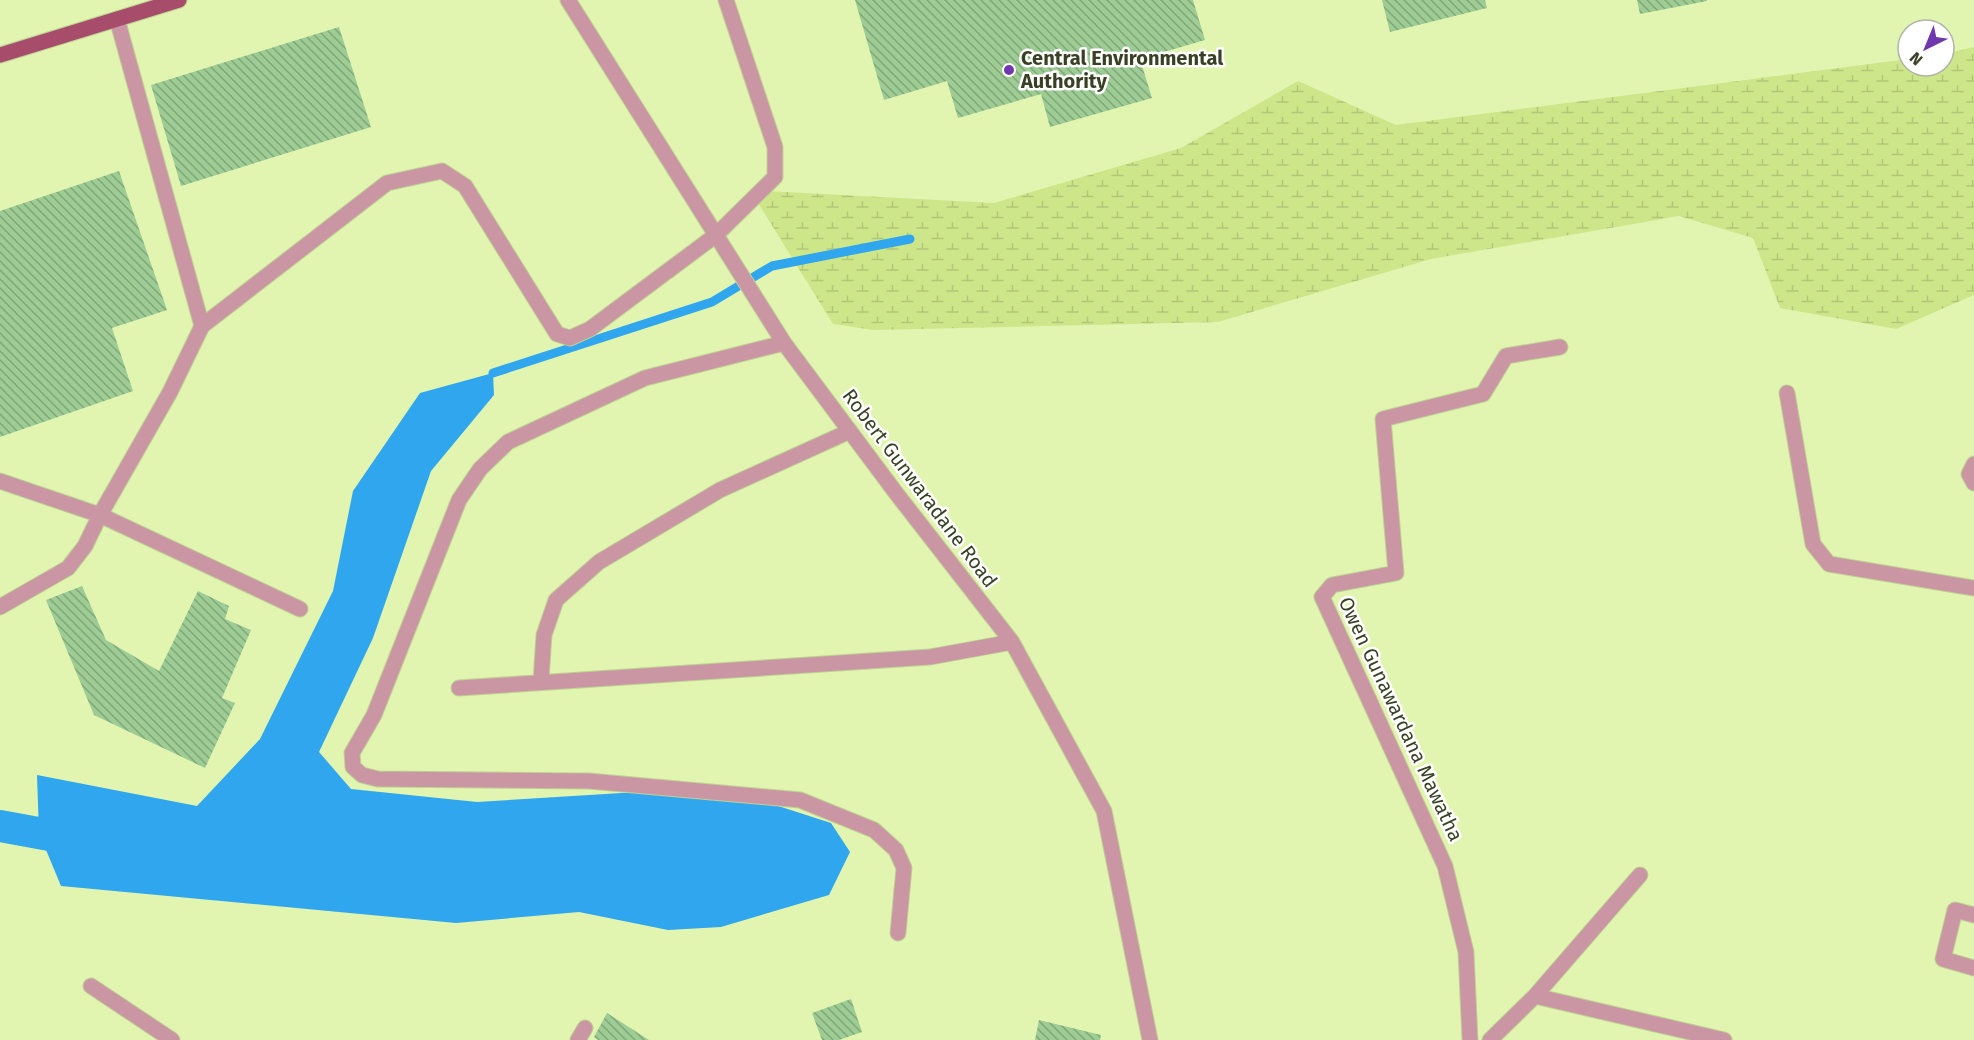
<svg xmlns="http://www.w3.org/2000/svg" width="1974" height="1040" font-family="'Fira Sans',sans-serif">
<style>
.wetland{fill:url(#wetland-marsh)}
.water{fill:#30a6ee}
.lines{fill:none;stroke-linecap:round;stroke-linejoin:round}
.stream{stroke:#30a6ee;stroke-width:9}
.canal{stroke:#30a6ee;stroke-width:32}
.building{fill:url(#building-back-hatch)}
.minor-casing{stroke:#bfd194;stroke-width:17}
.major-casing{stroke:#bfd194;stroke-width:17}
.minor{stroke:#cb96a4;stroke-width:15}
.major{stroke:#a74c6a;stroke-width:15}
.poi-dot{fill:#6f38ae;stroke:#fff;stroke-width:2}
.labels{text-anchor:middle;dominant-baseline:central;stroke-width:5;stroke-linejoin:round;paint-order:stroke}
.poi-label{font-size:20px;font-weight:bold;fill:#394024;stroke:#fff;text-anchor:start}
.street-label{font-size:20px;fill:#394024;stroke:#fff}
</style>
<defs>
<pattern id="wetland-marsh" width="20" height="14" patternUnits="userSpaceOnUse" patternTransform="scale(1.5)"><rect width="20" height="14" fill="#cee68a"/><path d="M1 5h8M5 5V1M11 12h8M15 12V8" fill="none" stroke="#b2c677"/></pattern>
<pattern id="building-back-hatch" width="6" height="6" patternUnits="userSpaceOnUse" patternTransform="scale(1.5)"><rect width="6" height="6" fill="#9dcc95"/><path d="M-1 5l2 2M0 0l6 6M5-1l2 2" fill="none" stroke="#81a779"/></pattern>
</defs>
<rect width="100%" height="100%" fill="#e1f5b0"/>
<!-- wetland -->
<path class="wetland" d="M1974 47V295L1896 329 1780 308 1753 238 1679 216 1431 259 1218 322 873 330 833 324 750 190 994 203 1181 148 1298 81 1396 125 1908 59V66H1944V54Z"/>
<!-- water -->
<path class="water" d="M493 373 494 395 431 471 373 638 319 752 351 789 477 802 719 787 831 823 850 852 829 895 721 927 668 930 579 912 456 923 61 886 39 833 37 775 197 806 260 739 333 591 353 491 420 393Z"/>
<g class="lines">
<!-- stream -->
<path class="stream" d="M493 373 712 302 772 266 910 239"/>
<!-- canal -->
<path class="canal" d="M0 826 82 841"/>
</g>
<!-- building -->
<path class="building" d="M855 0H1193L1205 40 1140 59 1152 98 1050 127 1041 94 958 118 947 81 884 100Z
M1382 0H1485L1487 8 1390 32Z
M1637 0H1707V1L1640 14Z
M339 27 371 127 181 186 151 85Z
M119 171 167 310 112 328 133 391 0 437V211Z
M82 586 106 640 159 671 198 591 229 606 225 619 251 630 222 698 235 703 205 768 94 715 46 600Z
M851 999 862 1032 839 1040H822L812 1013Z
M607 1013 649 1040H598L594 1037Z
M1039 1020 1101 1035 1100 1040H1035Z"/>
<g class="lines">
<!-- minor casing -->
<g class="minor-casing">
<path id="minor" d="M568 0 784 343 896 493 1012 642 1104 811 1150 1040
M117 19 202 326
M784 343 645 378 508 442 480 469 459 500 374 715 352 753 353 767 362 775 378 779 589 781 800 800 874 830 896 850 904 868 898 933
M1787 393 1813 544 1829 564 1974 588
M1974 464 1969 474 1974 483
M0 481 100 515 300 609
M0 607 68 568 85 546 100 515 170 392 202 326 387 183 442 171 465 186 557 334 570 338 590 329 716 235 775 177V147L726 0
M541 680 544 635 556 600 599 562 720 490 850 431
M459 688 930 657 1012 642
M1974 915 1955 910 1943 959 1974 968
M91 986 172 1040
M1535 996 1724 1040
M578 1040 585 1028
M1470 1040 1466 952 1445 866 1322 597 1332 585 1396 573 1383 419 1483 394 1506 356 1560 347
M1490 1040 1535 996 1640 875"/>
</g>
<!-- major casing -->
<g class="major-casing">
<path id="major" d="M0 55 179 0"/>
</g>
<!-- minor -->
<use href="#minor" class="minor"/>
<!-- major -->
<use href="#major" class="major"/>
</g>
<!-- markers -->
<circle class="poi-dot" cx="1009" cy="70" r="6"/>
<g class="labels">
<!-- poi labels -->
<g class="poi-label">
<text x="1021" y="58">Central Environmental<tspan x="1021" dy="23">Authority</tspan></text>
</g>
<!-- street labels -->
<g class="street-label">
<text transform="translate(920 488) rotate(53)">Robert Gunwaradane Road</text>
<text transform="translate(1401 719) rotate(65)">Owen Gunawardana Mawatha</text>
</g>
</g>
<!-- north arrow -->
<g transform="translate(1926 48) rotate(223)"><circle r="28" fill="#ffffff" stroke="#b0b3a7" stroke-width="1.5"/>
<path d="M0-4.5L10 22L0 15L-10 22Z" fill="#6f38ae"/>
<text y="-9" font-size="16" font-weight="bold" text-anchor="middle" fill="#394024">N</text>
</g>
</svg>
